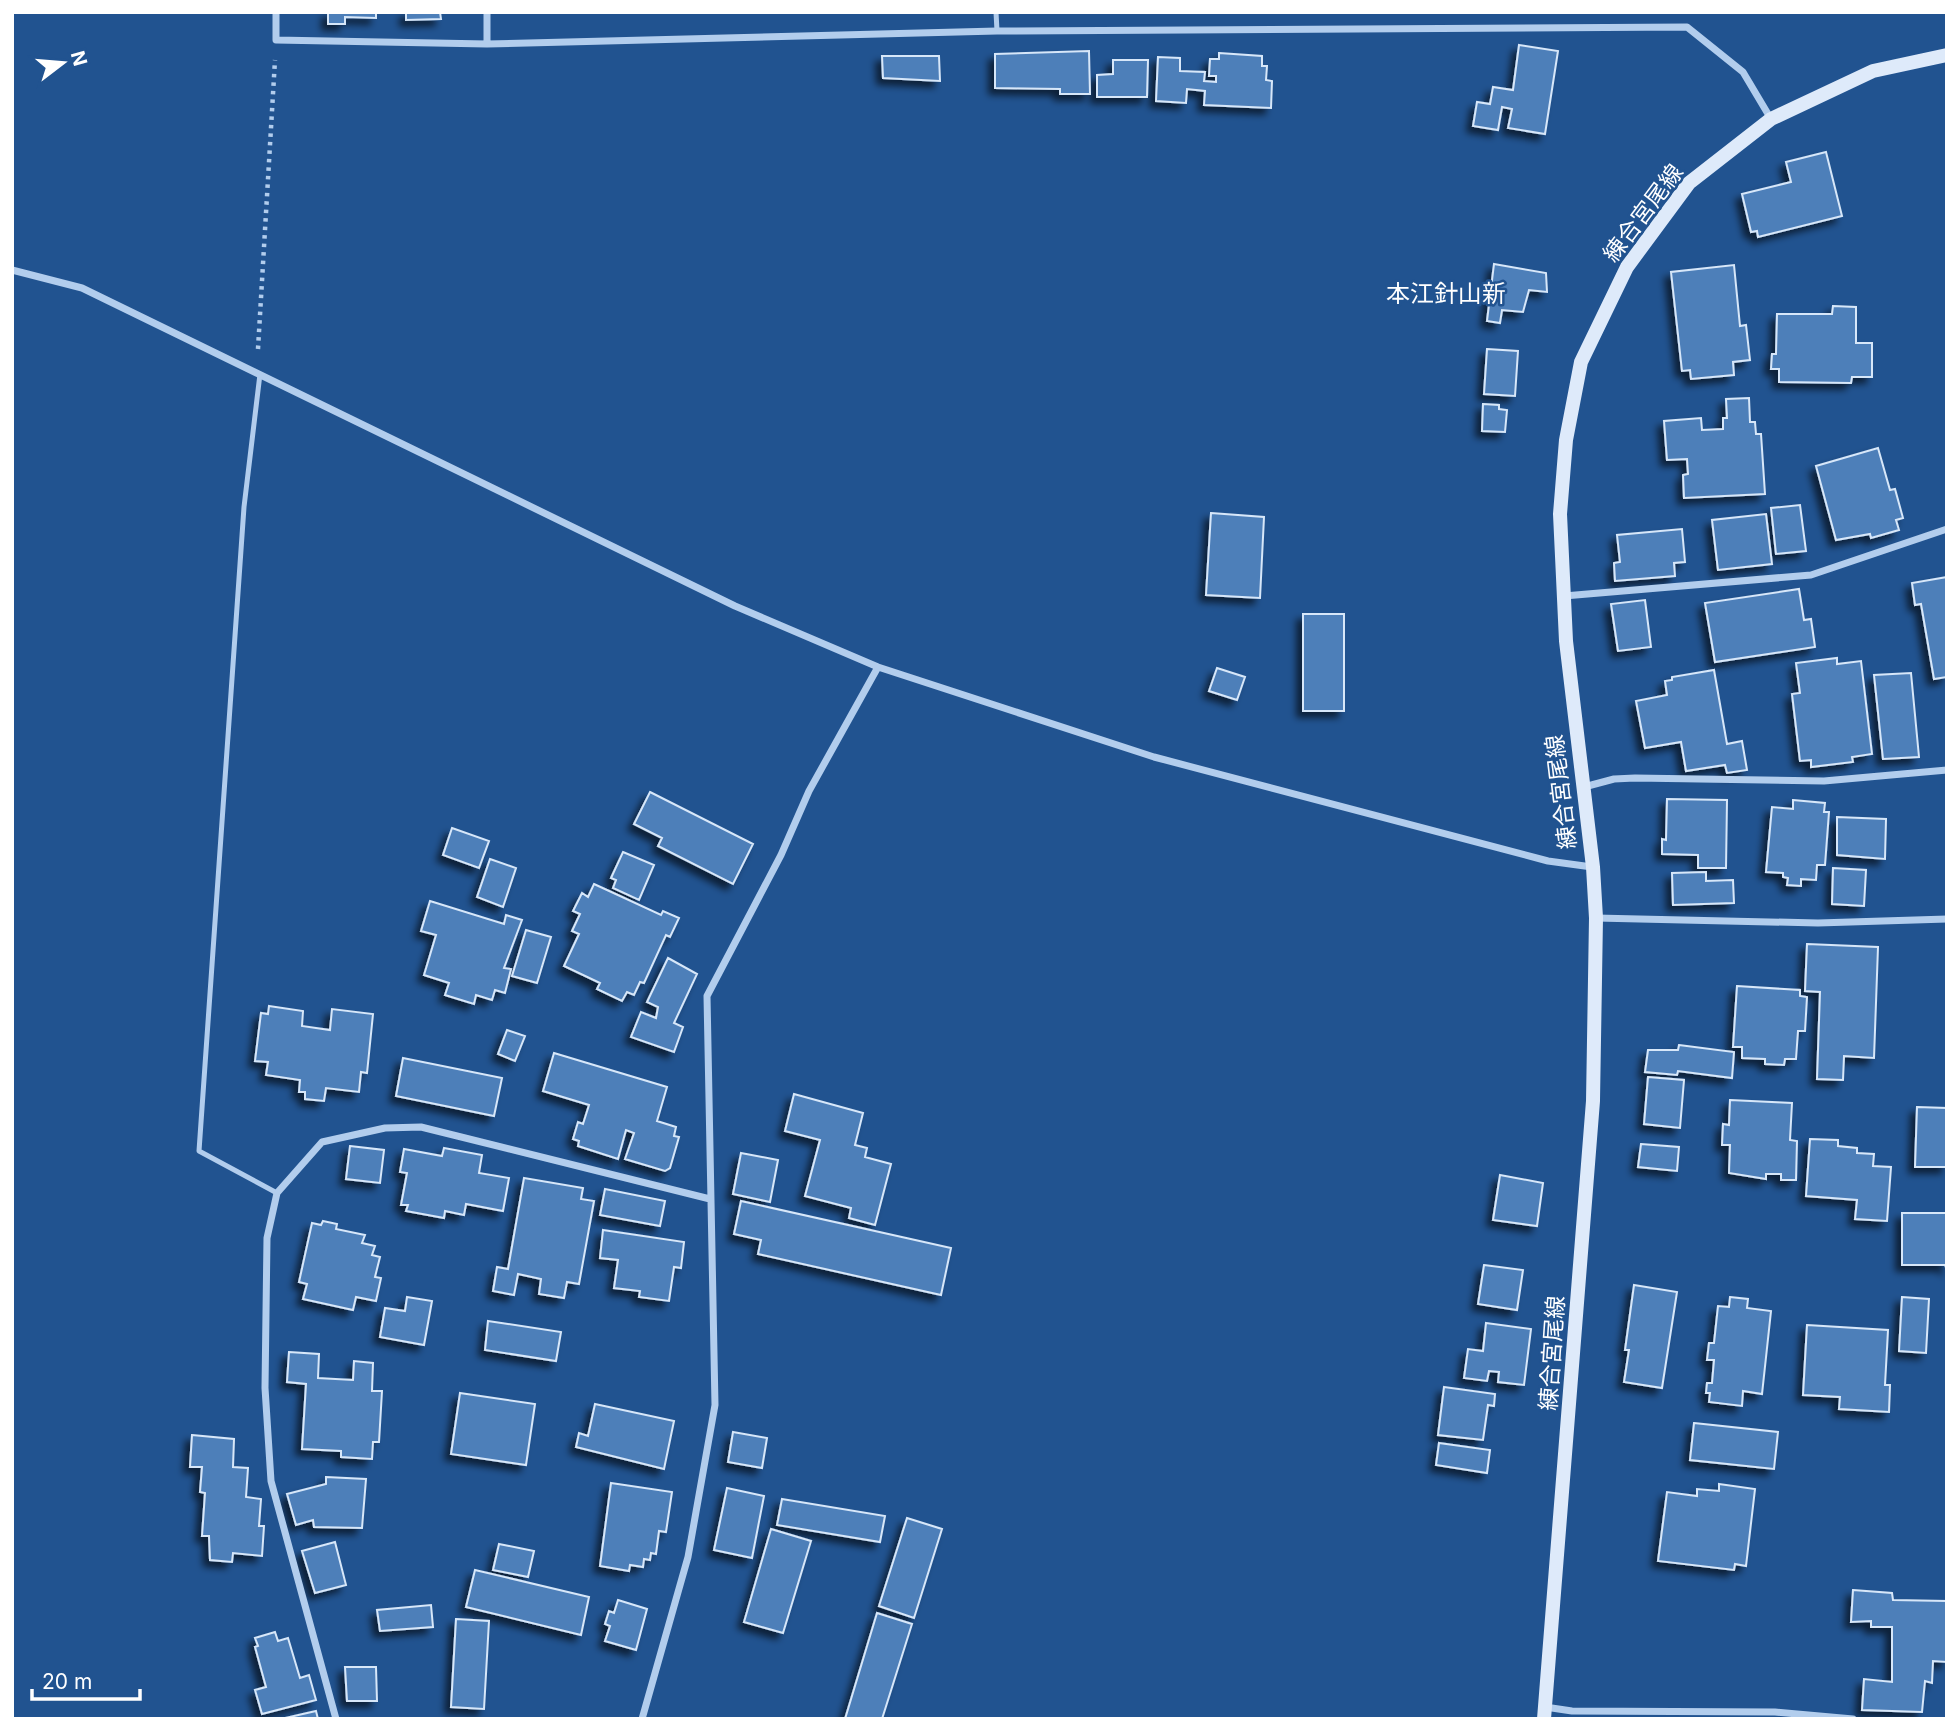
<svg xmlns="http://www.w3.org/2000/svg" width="1959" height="1731" font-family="Inter,'Noto Sans JP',sans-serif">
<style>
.building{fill:#4e7fb9;stroke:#d7e7f9;stroke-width:2;filter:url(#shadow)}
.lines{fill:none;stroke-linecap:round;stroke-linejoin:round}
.path{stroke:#b2cded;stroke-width:4.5;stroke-dasharray:3.5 5;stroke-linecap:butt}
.lane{stroke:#b2cded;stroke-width:5}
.street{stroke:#b2cded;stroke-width:7}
.secondary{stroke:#deeafa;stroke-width:14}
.labels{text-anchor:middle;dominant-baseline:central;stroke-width:5;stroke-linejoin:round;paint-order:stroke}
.street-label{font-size:23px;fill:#fff;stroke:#215390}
.neighbourhood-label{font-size:24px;fill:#fff;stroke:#215390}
</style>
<defs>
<filter id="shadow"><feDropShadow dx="-6" dy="6" stdDeviation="3.5" flood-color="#0009"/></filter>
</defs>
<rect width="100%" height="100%" fill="#215390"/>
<!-- building -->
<path class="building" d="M328 12H376V18L345 17V24H328Z
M406 12H440L441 19 406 20Z
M1519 45 1558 51 1545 134 1508 128 1512 109 1502 107 1498 130 1473 126 1477 102 1490 104 1493 87 1513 90Z
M1089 51 1090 94H1060V89L995 88V54Z
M1219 53 1262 56V66H1267L1266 80 1272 81 1271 108 1204 105 1205 91 1187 89 1186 103 1156 101 1158 57 1180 58V71L1205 72 1204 81 1216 82V76H1209L1210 59H1219Z
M882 56H939L940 81 883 78Z
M1113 60H1148L1147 97H1097V75L1113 74Z
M1826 152 1842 216 1758 237 1757 231 1751 232 1742 194 1791 182 1786 162Z
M1494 264 1546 273 1547 292 1529 290 1523 312 1502 310 1500 323 1487 321Z
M1734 265 1740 326 1746 325 1750 360 1733 362 1734 375 1691 379 1690 370 1682 371 1671 272Z
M1833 306 1856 307V343H1872V377H1852L1851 383 1779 382V369H1771L1772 354H1776L1777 314H1832Z
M1487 349 1518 351 1515 396 1484 394Z
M1749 398 1750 422H1755L1756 434H1761L1765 494 1684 498 1683 475 1688 474 1687 459 1667 460 1664 421 1701 418 1702 430 1723 429V418H1727L1726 399Z
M1483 404 1499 405V409L1507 410 1505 432 1482 431Z
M1878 448 1890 490 1895 489 1903 518 1896 520 1899 530 1871 538 1870 534 1836 540 1816 466Z
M1800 505 1806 551 1776 554 1771 508Z
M1211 513 1264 517 1260 598 1206 595Z
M1766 514 1772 564 1718 570 1712 520Z
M1682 529 1685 562 1674 563 1675 576 1615 581 1614 563 1620 562 1617 535Z
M1947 577V677L1934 679 1921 604 1915 605 1912 583Z
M1799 589 1804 620 1811 619 1815 647 1715 662 1705 603Z
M1645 600 1651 647 1618 651 1611 604Z
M1303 614H1344V711H1303Z
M1837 658V664L1861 661 1872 754 1852 757 1853 762 1811 767V760L1800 761 1792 694 1800 693 1796 663Z
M1217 668 1245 677 1237 700 1209 691Z
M1714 670 1727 744 1742 741 1747 770 1727 773 1725 765 1686 771 1681 742 1645 748 1636 701 1667 695 1665 681 1672 680V677Z
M1911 673 1919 757 1883 759 1874 675Z
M650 792 753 844 733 884 658 846 662 838 634 824Z
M1667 799 1727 800 1726 868H1698V855L1662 854V839L1666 840Z
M1793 800 1825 803 1824 812H1829L1825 865H1817L1816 880 1801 879V886L1787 885 1788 878 1783 877V873L1766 872 1772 807 1793 809Z
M1837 817 1886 819 1885 859 1837 855Z
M452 828 489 841 479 868 443 855Z
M623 852 654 865 639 900 613 888 616 880 611 878Z
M490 859 516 868 503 907 477 897Z
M1833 868 1866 870 1864 906 1832 904Z
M1706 872V881L1733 880 1734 903 1673 905 1672 873Z
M594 884 661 915 663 911 679 918 670 937 666 935 644 983 640 982 634 995 627 992 622 1001 597 989 600 983 564 966 579 934 572 931 580 914 573 911 582 893 588 897Z
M430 901 504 924 506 915 522 920 504 968 511 969 505 993 495 990 492 1000 476 995 474 1004 445 995 449 983 424 975 436 935 421 931Z
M526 930 551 937 537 983 512 976Z
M1807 944 1878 947 1874 1058 1844 1056 1843 1080 1817 1079 1820 992 1805 991Z
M668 958 697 974 674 1023 683 1027 674 1052 631 1037 641 1012 656 1018 658 1007 647 1002Z
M1737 986 1800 990V996L1807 997 1805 1031H1798L1796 1059H1785L1784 1065 1765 1064V1059L1742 1058V1047H1733Z
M269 1006 303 1011 302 1026 330 1030 332 1009 373 1014 367 1073 361 1072 359 1092 326 1088 324 1101 305 1099V1092H299L300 1080 266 1075 268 1062 255 1061 261 1013 268 1014Z
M507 1030 525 1036 515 1061 498 1054Z
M1679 1045 1734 1052 1732 1078 1678 1071 1677 1075 1645 1072 1648 1050H1678Z
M554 1053 667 1087 657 1121 676 1127 674 1136 679 1137 670 1168 665 1171 625 1159 634 1133 626 1130 618 1159 578 1146 579 1141 573 1139 578 1122 583 1124 589 1105 543 1091Z
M403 1058 502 1078 494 1116 396 1096Z
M1648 1077 1684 1080 1680 1128 1644 1124Z
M794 1094 863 1113 855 1145 867 1148 865 1157 891 1164 875 1225 849 1218 851 1208 805 1196 820 1140 785 1131Z
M1730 1100 1792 1103 1790 1140 1797 1141 1796 1180H1781V1174H1766V1179L1729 1173 1730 1145H1722L1723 1124 1729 1125Z
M1917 1107 1947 1108V1167H1915Z
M1810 1139 1838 1140V1146L1857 1148V1153L1874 1154 1873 1166 1891 1167 1887 1221 1855 1219 1857 1200 1806 1196Z
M1641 1144 1679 1147 1677 1171 1638 1167Z
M350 1146 384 1150 380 1183 346 1179Z
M444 1148 482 1155 479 1173 509 1178 503 1211 466 1204 464 1215 445 1211 444 1218 406 1211 408 1205H401L407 1173 400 1172 404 1149 442 1156Z
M741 1153 778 1160 770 1202 733 1194Z
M1500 1175 1543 1183 1537 1226 1493 1220Z
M524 1178 583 1188 581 1199 594 1201 579 1284 567 1282 564 1298 539 1294 541 1279 518 1274 514 1295 493 1291 497 1267 508 1269Z
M605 1189 665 1201 660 1226 600 1215Z
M741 1201 951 1248 941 1295 758 1254 761 1240 734 1234Z
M1902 1213H1947V1270L1945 1265H1902Z
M323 1221 337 1224 336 1229 365 1235 362 1243 375 1246 372 1255 380 1257 375 1277 381 1278 376 1301 356 1297 353 1310 303 1299 307 1284 299 1282 312 1223 321 1225Z
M603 1230 684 1242 681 1268 674 1267 669 1301 639 1297 640 1291 614 1288 618 1260 600 1258Z
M1484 1265 1523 1270 1517 1310 1478 1304Z
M1634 1285 1677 1292 1662 1388 1624 1382 1629 1350H1625Z
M407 1297 432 1301 424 1345 380 1337 385 1308 405 1311Z
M1730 1297 1748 1299 1747 1308 1771 1311 1762 1394 1743 1391 1742 1406 1709 1402 1710 1393H1706L1707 1383H1712L1714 1360H1707L1709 1343H1714L1718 1306 1729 1307Z
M1902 1297 1929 1299 1926 1353 1899 1351Z
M488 1321 561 1332 556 1361 485 1350Z
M1486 1323 1531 1329 1524 1385 1498 1382 1499 1372 1489 1371 1487 1381 1464 1378 1468 1349 1483 1351Z
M1807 1325 1888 1330 1885 1385H1890L1889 1412 1839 1409 1840 1397 1803 1395Z
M289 1352 319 1354 318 1378 353 1380 354 1361 373 1363 372 1391H382L379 1442H373L372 1459 341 1457V1451L302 1449 306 1384 287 1382Z
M1444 1387 1495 1394 1494 1406 1488 1405 1483 1440 1438 1435Z
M460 1393 535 1404 526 1465 451 1454Z
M595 1404 674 1421 664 1469 576 1447 579 1433 588 1436Z
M1694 1423 1778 1432 1774 1469 1690 1460Z
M733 1432 767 1438 762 1468 728 1462Z
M192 1435 234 1439 233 1467 248 1468 246 1497 261 1499 259 1526H264L262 1556 233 1553 232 1562 210 1560 209 1536H202L205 1493 200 1492 202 1467H190Z
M1439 1443 1490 1450 1487 1473 1436 1465Z
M326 1477 366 1479 362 1528 314 1527 313 1520 296 1525 287 1494 326 1484Z
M611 1483 672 1492 666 1532 659 1531 656 1554 651 1553 650 1560 644 1559 643 1567 630 1565 629 1571 600 1566Z
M1719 1484 1755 1489 1746 1566 1735 1564 1734 1570 1658 1561 1667 1492 1697 1496V1489L1719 1491Z
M727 1488 764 1496 752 1558 714 1550Z
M782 1499 885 1516 880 1542 777 1525Z
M907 1518 942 1529 914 1618 879 1606Z
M771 1529 811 1541 783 1633 744 1622Z
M335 1542 346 1585 315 1593 302 1551Z
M499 1544 534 1551 528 1577 493 1570Z
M475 1570 589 1597 581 1635 466 1607Z
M1853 1590 1892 1593 1893 1600 1947 1601V1662L1933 1661 1932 1683 1925 1681 1922 1712 1862 1710 1864 1679 1892 1682V1627H1871V1621L1851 1622Z
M618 1600 647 1609 636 1650 605 1641 610 1626 605 1624 609 1611 614 1613Z
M431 1605 433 1627 380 1631 377 1610Z
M877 1613 912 1624 882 1719H845Z
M456 1619 489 1621 484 1709 451 1707Z
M275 1632 278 1641 288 1638 300 1678 309 1675 316 1700 262 1714 255 1690 266 1687 255 1647 258 1646 255 1638Z
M345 1667H376L377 1701H347Z
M316 1711 318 1719H286L285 1718Z"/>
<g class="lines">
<!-- path -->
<path class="path" d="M258 349 275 60"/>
<!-- lane -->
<path class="lane" d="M996 12 997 31
M260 374 244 507 199 1151 277 1193"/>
<!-- street -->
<path class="street" d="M276 12V40L487 44V12
M487 44 997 31 1687 27 1743 72 1771 119
M12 270 82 288 735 606 878 667 1154 757 1548 861 1592 867
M1564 596 1811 575 1947 529
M1584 787 1614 779 1635 778 1824 781 1947 770
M1596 918 1818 923 1947 919
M1545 1707 1572 1711 1775 1712 1853 1719
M336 1719 271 1481 265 1388 267 1238 277 1193 322 1142 385 1128 421 1127 710 1199
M642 1719 688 1557 715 1405 707 996 781 855 809 791 878 667"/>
<!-- secondary -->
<path class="secondary" d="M1544 1719 1593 1101 1596 918 1593 867 1566 641 1560 514 1566 440 1581 362 1627 267 1689 183 1771 119 1873 71 1947 55"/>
</g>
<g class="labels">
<!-- street labels -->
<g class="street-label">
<text transform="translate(1643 213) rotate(-53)">練合宮尾線</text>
<text transform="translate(1561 792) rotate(-97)">練合宮尾線</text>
<text transform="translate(1552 1353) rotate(-86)">練合宮尾線</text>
</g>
<!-- neighbourhood labels -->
<g class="neighbourhood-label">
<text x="1446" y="293">本江針山新</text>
</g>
</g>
<!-- border -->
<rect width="1959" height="1731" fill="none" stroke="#ffffff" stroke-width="28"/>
<!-- north arrow -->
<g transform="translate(63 63) rotate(74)" stroke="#215390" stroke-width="5" paint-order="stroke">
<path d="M0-5L12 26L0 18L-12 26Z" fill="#ffffff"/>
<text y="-10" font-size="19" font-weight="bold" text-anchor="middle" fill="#ffffff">N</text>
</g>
<!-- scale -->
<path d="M32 1689v10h108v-10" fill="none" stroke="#ffffff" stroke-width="3.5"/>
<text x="42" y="1689" font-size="21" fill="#ffffff" stroke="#215390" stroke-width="5" paint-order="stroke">20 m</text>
</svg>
